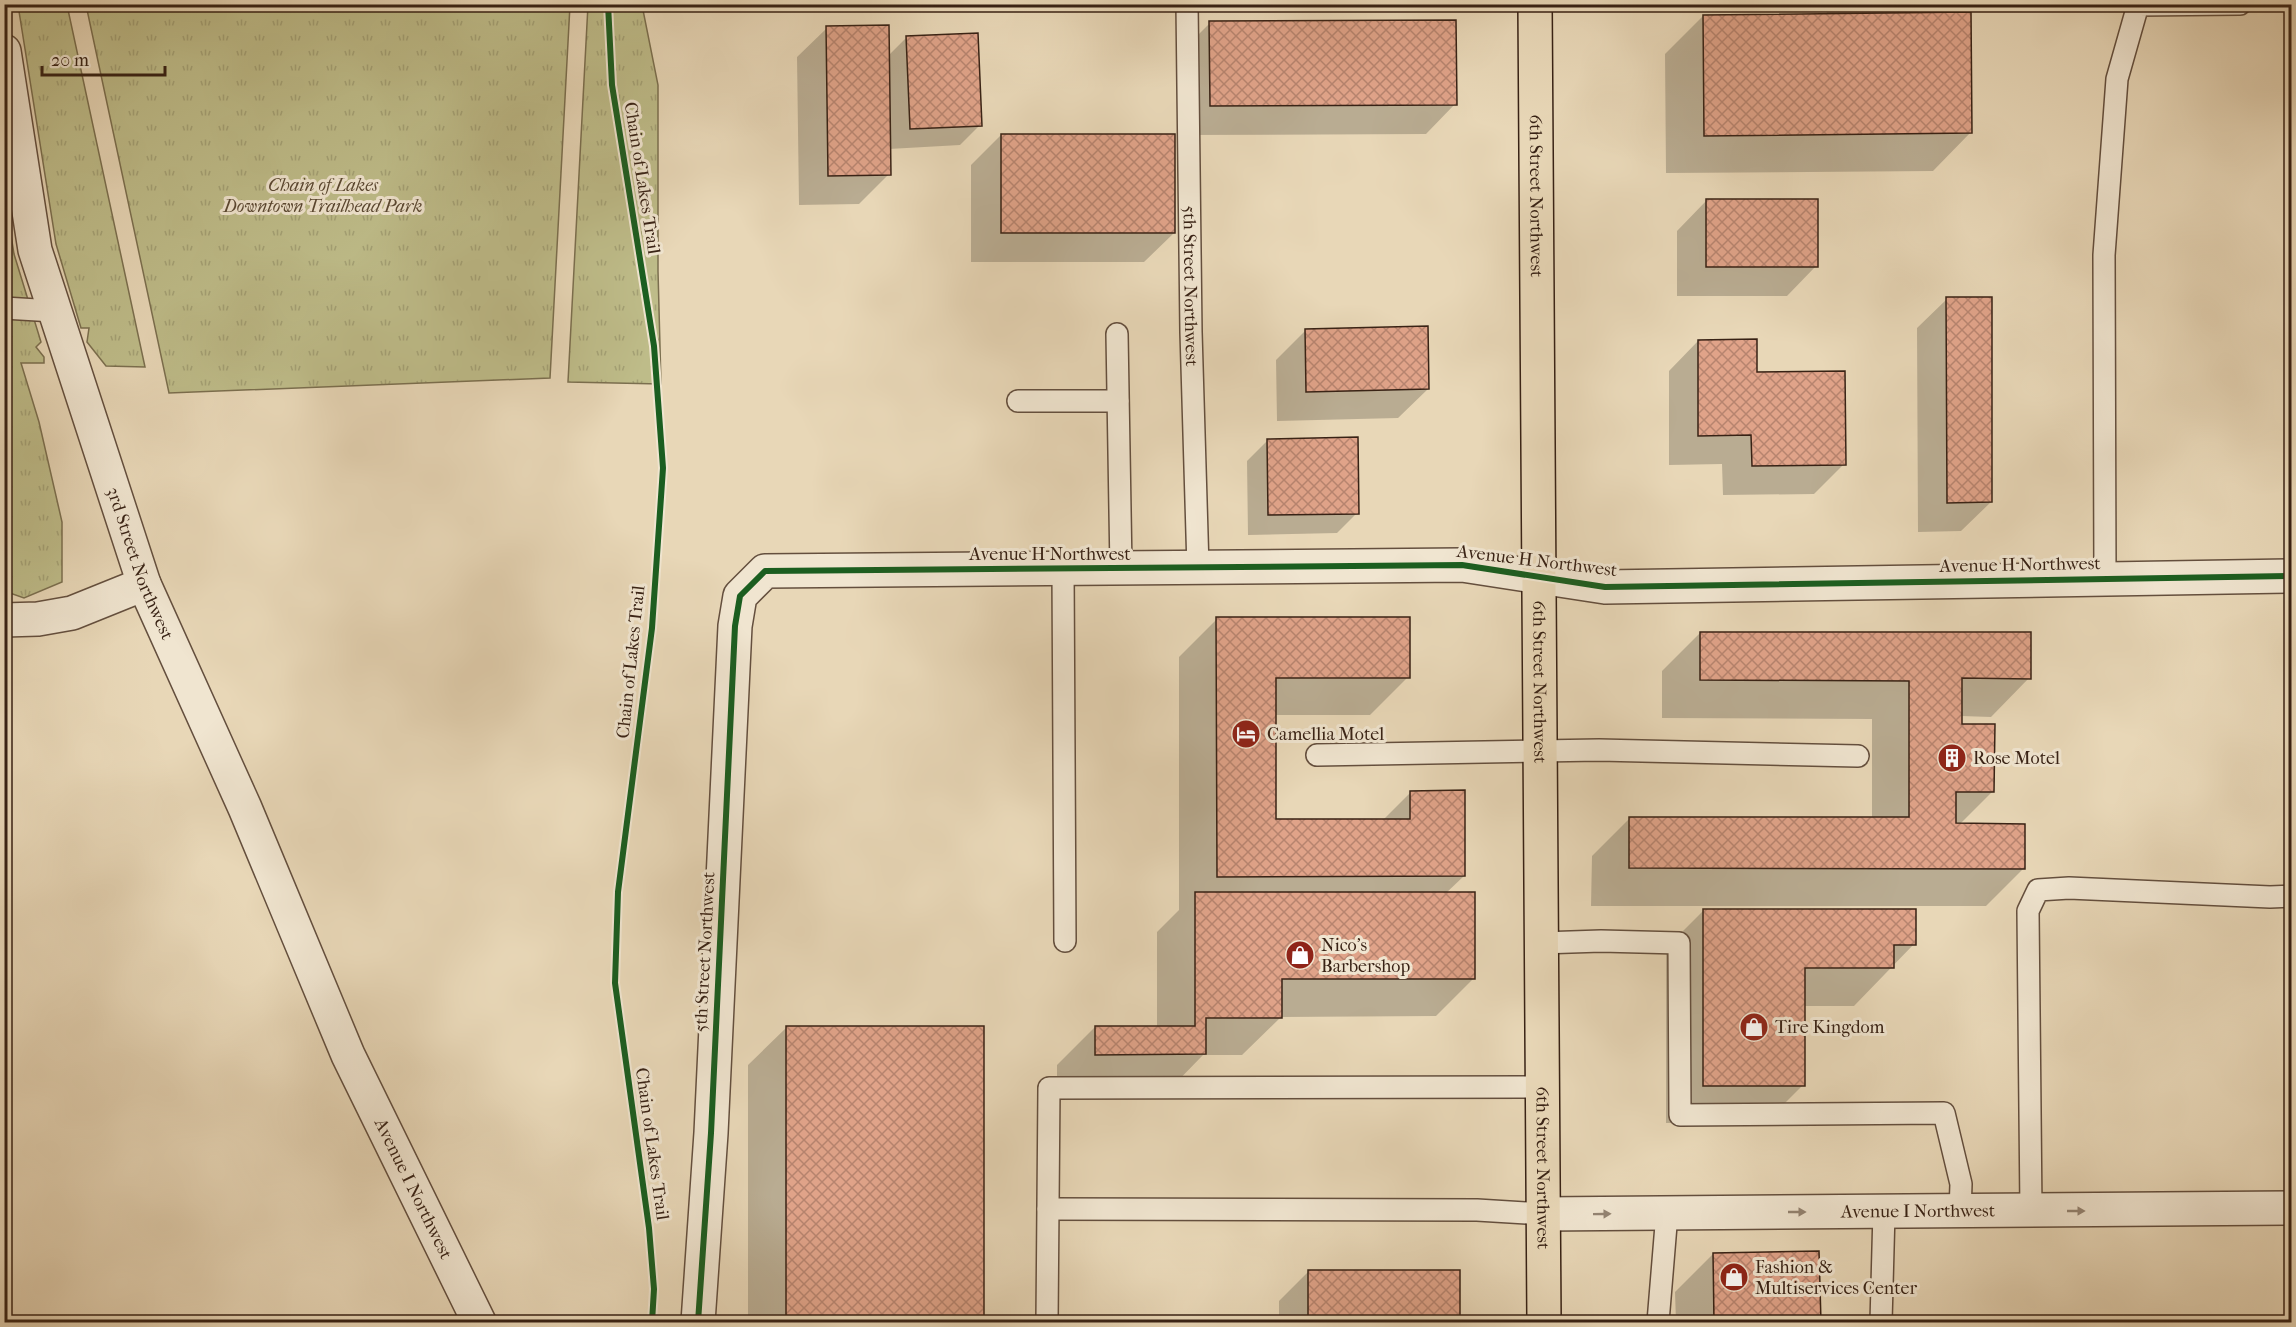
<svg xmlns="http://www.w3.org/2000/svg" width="2296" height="1327" font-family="'IM FELL French Canon',serif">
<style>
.grass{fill:url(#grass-tufts);stroke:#7b6f4f;stroke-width:1.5}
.shadow{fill:#0003}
.building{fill:url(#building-cross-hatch);stroke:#382215;stroke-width:1.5}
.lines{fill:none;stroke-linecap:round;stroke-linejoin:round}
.service-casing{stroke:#644f3e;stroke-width:24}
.minor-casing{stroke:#644f3e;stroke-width:36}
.trunk-casing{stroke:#382215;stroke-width:36}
.service{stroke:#f0e5d0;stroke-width:21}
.minor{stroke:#f0e5d0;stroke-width:33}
.trunk{stroke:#e8d7b7;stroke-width:33}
.cycleway-casing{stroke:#f0e5d0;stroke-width:10}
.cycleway{stroke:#1b5e20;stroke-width:6}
.oneway{fill:#948472}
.labels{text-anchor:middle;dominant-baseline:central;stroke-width:6;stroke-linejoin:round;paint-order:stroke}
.street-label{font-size:18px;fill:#382215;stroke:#f0e5d0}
.park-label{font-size:18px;font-style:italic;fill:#5a4832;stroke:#f0e5d0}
.poi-label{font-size:18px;fill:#382215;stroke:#f0e5d0;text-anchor:start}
</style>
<defs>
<pattern id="grass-tufts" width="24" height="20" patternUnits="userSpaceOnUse" patternTransform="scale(1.5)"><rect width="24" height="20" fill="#bebc89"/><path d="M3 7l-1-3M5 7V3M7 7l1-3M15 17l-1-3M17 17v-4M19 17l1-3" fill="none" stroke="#a4a175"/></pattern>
<pattern id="building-cross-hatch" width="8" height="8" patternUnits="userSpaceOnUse" patternTransform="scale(1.5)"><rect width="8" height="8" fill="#e0a389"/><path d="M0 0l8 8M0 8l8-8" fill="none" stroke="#b7846f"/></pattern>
</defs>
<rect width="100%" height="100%" fill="#e8d7b7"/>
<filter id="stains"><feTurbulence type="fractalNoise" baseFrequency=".00333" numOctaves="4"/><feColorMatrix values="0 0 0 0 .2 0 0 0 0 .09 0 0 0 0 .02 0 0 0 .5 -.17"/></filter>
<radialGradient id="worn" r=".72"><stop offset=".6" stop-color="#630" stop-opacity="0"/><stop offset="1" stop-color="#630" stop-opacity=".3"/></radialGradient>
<!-- grass -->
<path class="grass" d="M18 5H67L145 367 106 366 87 342 89 328H81L56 244Z
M86 5H570L550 378 169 393Z
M588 5H642L658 85V271L661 384 568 382Z
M4 191 14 254 41 342 36 347 44 357V363H21L39 422 62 522V582L24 598 4 591Z"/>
<!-- shadow -->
<path class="shadow" d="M1827 4H1942L1932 14 1971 132 1933 171 1666 173 1665 54 1703 16 1827 15Z
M1210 23 1455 104 1426 134 1181 135 1180 53Z
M827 28 888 56 906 38 980 125 960 145 889 149V174L859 204 799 205 797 57Z
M1001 135 1174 233 1144 262H971V165Z
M1706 201 1816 266 1787 296H1677V231Z
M1947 299 1991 502 1961 531 1918 532 1917 328Z
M1306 330 1428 389 1398 418 1277 421 1276 360Z
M1698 341 1756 373 1844 464 1814 494 1723 495 1722 464 1669 465V371Z
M1267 441 1357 513 1337 533 1248 535 1247 461Z
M1217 619 1408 677 1370 715H1275V821L1383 820 1411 792 1464 876 1445 894 1474 978 1436 1016 1281 1017 1242 1055H1203L1167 1092H1057V1065L1095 1027H1157V932L1179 910V657Z
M1700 633 2029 678 1991 717 1961 716V725L1993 791 1959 825 2024 868 1986 906H1591L1592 856 1630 818 1872 819V719L1662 718V671Z
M1704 910 1914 944 1854 1006H1803V1085L1765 1123H1666V948Z
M787 1027H983V1322H748V1065Z
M1818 1252 1819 1322H1676L1675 1292 1713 1254Z
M1309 1271H1458V1322H1279V1301Z"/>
<!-- building -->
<path class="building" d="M1971 12 1972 133 1704 136 1703 15Z
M1456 20 1457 105 1210 106 1209 21Z
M889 25 891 175 828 176 826 26Z
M978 33 982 126 910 129 906 36Z
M1001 134H1175V233H1001Z
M1706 199H1818V267H1706Z
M1946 297H1992V502L1947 503Z
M1428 326 1429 389 1306 392 1305 329Z
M1757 339V372L1845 371 1846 465 1752 466 1751 435 1698 436V340Z
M1358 437 1359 514 1268 515 1267 439Z
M1216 617H1410V678H1276V819H1410V791L1465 790V876L1217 877Z
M1700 632H2031V679L1962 678V724H1995L1994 792H1956V823L2025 824V869L1629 868V817H1909V681L1700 680Z
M1195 892H1475V979H1282V1018H1206V1054L1095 1055V1026H1195Z
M1703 909H1916V945H1894V968H1805V1086H1703Z
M786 1026H984V1322H786Z
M1819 1251 1821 1322H1714L1713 1253Z
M1308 1270H1460V1322H1308Z"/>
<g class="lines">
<!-- service casing -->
<g class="service-casing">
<g id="service">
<path id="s1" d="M1187 4 1191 332 1198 568"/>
<path d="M4 308 54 311"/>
<path d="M1117 334 1121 569"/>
<path d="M1018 401H1118"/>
<path d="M1063 569 1065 941"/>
<path d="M2105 579 2104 255 2117 79 2138 5 2240 4"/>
<path d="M1317 755 1599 750 1858 756"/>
<path d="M1541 943 1601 941 1679 943 1680 1115 1944 1113 1961 1184 1960 1212"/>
<path d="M1048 1209 1477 1210 1543 1214"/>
<path d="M2031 1211 2028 911 2038 890 2069 888 2270 897 2292 896"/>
<path d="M1047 1322 1049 1088 1542 1087"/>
<path d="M1658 1322 1667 1213"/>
<path d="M1881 1322 1884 1212"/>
</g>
</g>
<!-- minor casing -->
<g class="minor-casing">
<g id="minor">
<path id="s2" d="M4 51 35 250 144 584 245 808 348 1055 479 1322"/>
<path d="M4 620 38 619 72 613 144 584"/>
<path id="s3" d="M1543 1214 2292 1208"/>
<path d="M698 1322 711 1133 735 626 740 596 765 571 1462 565 1605 587 2292 576"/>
</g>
</g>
<!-- trunk casing -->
<g class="trunk-casing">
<g id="trunk">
<path id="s4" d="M1535 4 1544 1322"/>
</g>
</g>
<!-- service -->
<use href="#service" class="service"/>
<!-- minor -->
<use href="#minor" class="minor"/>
<!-- trunk -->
<use href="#trunk" class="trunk"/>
<!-- cycleway casing -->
<g class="cycleway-casing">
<path id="cycleway" d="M608 4 612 85 654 346 663 468 652 628 618 892 615 983 649 1228 654 1289 652 1322
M698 1322 711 1133 735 626 740 596 765 571 1462 565 1605 587 2292 576"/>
</g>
<!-- cycleway -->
<use href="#cycleway" class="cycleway"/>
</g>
<!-- one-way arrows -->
<defs><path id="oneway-solid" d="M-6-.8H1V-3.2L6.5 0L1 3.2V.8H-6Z" transform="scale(1.5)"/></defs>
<g class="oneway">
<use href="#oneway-solid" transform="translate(2076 1211)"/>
<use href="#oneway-solid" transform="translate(1797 1212)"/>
<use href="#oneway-solid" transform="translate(1602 1214) rotate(-1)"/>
</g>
<!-- icons -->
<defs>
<g id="hotel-disc" transform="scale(1.5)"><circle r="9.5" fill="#8f2418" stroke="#f0e5d0"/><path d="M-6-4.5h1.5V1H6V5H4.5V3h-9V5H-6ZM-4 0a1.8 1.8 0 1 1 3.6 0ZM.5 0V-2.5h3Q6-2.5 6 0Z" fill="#fff"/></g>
<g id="building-disc" transform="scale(1.5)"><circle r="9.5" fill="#8f2418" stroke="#f0e5d0"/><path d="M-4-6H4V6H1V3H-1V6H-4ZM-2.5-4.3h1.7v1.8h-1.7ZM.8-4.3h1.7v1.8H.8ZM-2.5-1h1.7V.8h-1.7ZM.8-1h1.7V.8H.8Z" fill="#fff"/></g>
<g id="shop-disc" transform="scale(1.5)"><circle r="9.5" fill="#8f2418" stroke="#f0e5d0"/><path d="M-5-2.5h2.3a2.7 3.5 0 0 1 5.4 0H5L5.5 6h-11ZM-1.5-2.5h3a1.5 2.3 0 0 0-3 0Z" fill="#fff"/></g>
</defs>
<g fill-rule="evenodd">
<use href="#hotel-disc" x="1246" y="734"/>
<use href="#building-disc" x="1952" y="758"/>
<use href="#shop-disc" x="1300" y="955"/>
<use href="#shop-disc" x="1754" y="1027"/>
<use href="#shop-disc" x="1734" y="1277"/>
</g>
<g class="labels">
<!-- street labels -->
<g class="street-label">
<text transform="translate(642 178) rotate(81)">Chain of Lakes Trail</text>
<text stroke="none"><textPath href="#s4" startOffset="192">6th Street Northwest</textPath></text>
<text stroke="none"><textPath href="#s1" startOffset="282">5th Street Northwest</textPath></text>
<text x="1050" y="554">Avenue H Northwest</text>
<text transform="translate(1537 561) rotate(7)">Avenue H Northwest</text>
<text stroke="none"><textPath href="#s2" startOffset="532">3rd Street Northwest</textPath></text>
<text transform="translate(2020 565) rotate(-1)">Avenue H Northwest</text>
<text transform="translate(631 662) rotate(-84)">Chain of Lakes Trail</text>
<text stroke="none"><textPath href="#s4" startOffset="678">6th Street Northwest</textPath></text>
<text transform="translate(705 952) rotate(-87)">5th Street Northwest</text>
<text transform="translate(652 1144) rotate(82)">Chain of Lakes Trail</text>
<text stroke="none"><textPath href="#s4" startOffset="1164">6th Street Northwest</textPath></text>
<text stroke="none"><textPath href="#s2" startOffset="1215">Avenue I Northwest</textPath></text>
<text stroke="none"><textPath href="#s3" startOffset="375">Avenue I Northwest</textPath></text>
</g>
<!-- park labels -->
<g class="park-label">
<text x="323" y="185">Chain of Lakes<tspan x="323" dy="21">Downtown Trailhead Park</tspan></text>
</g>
<!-- poi labels -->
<g class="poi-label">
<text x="1267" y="734">Camellia Motel</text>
<text x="1973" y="758">Rose Motel</text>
<text x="1321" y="945">Nico's<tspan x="1321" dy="21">Barbershop</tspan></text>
<text x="1775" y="1027">Tire Kingdom</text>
<text x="1755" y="1267">Fashion &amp;<tspan x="1755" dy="21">Multiservices Center</tspan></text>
</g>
</g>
<!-- margin -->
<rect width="2296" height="1327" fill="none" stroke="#e8d7b7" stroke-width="24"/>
<rect x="6" y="6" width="2284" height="1315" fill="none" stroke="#382215" stroke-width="3"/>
<rect x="12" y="12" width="2272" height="1303" fill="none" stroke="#382215" stroke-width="1.5"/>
<!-- scale -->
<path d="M42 66v9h123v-9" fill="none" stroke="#382215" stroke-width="3"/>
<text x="51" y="66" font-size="18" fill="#382215" stroke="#f0e5d0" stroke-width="4.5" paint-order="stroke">20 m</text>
<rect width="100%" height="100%" filter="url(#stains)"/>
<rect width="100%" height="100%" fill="url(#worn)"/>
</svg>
